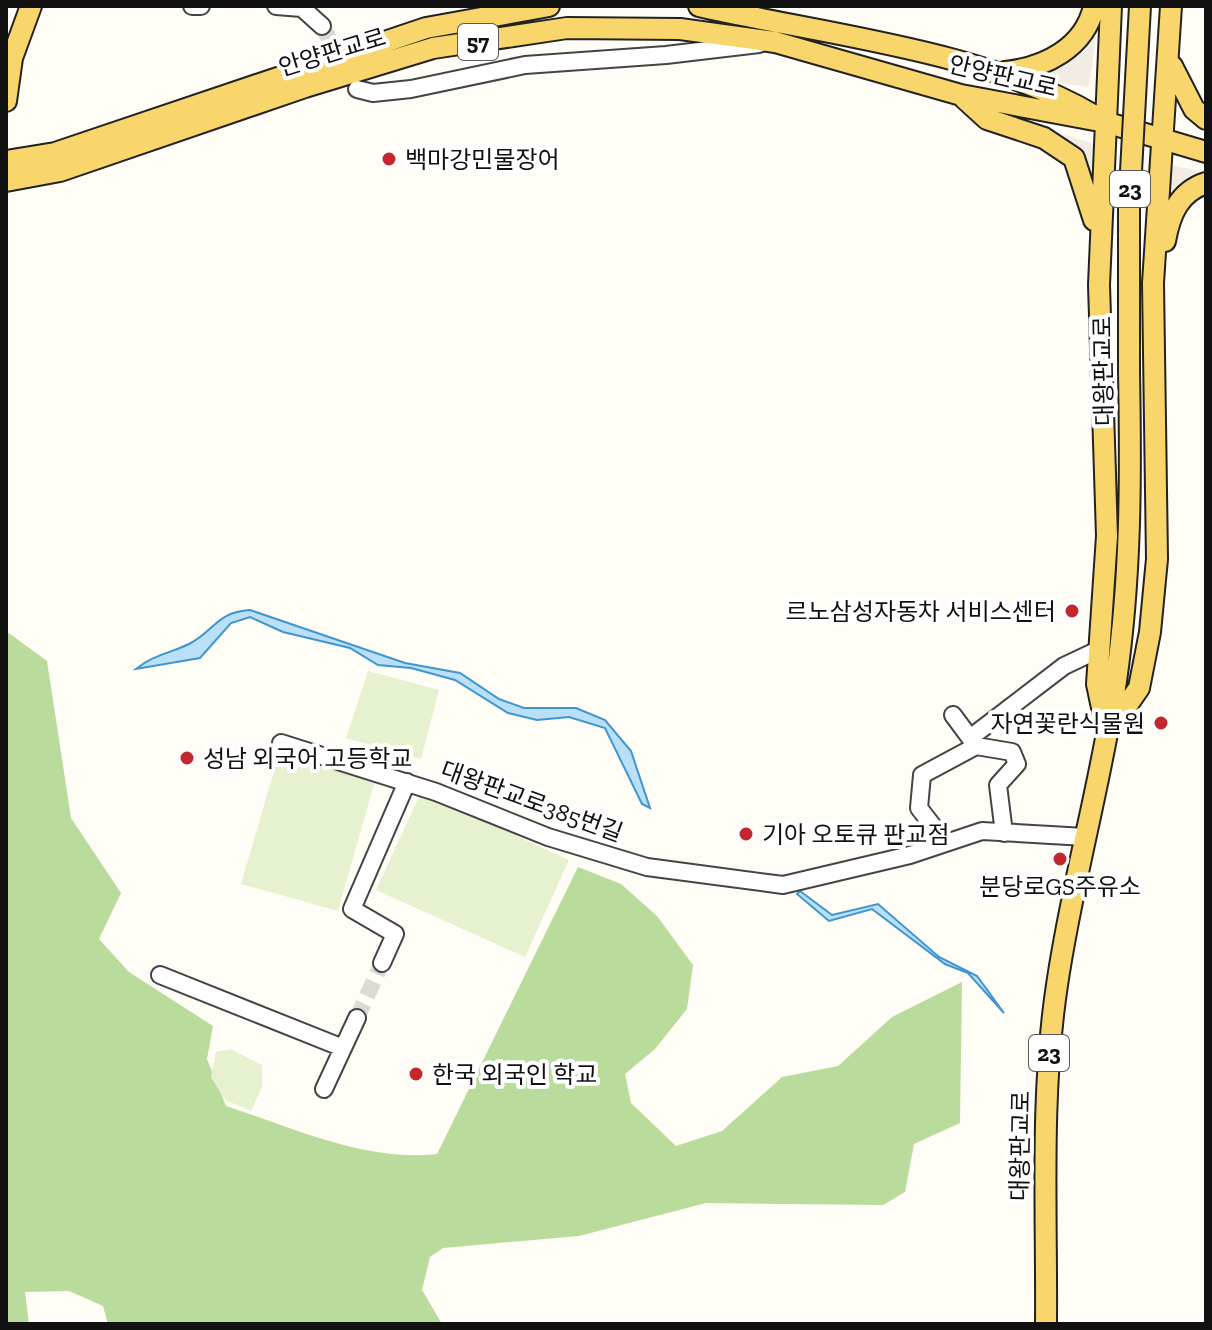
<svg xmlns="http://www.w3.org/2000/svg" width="1212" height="1330" font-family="'Zilla Slab','Noto Sans KR',serif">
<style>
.forest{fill:#b9dc9c}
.pitch{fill:#e6f2cf}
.plaza{fill:#f1ede2}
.water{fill:#b9e0f7;stroke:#3f96cf;stroke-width:2}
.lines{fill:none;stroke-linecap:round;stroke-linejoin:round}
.minor-tunnel{stroke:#dbdad3;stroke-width:16;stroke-dasharray:16 8;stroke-linecap:butt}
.minor-casing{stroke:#444;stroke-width:20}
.major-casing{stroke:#222;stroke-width:24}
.minor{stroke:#fff;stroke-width:16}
.major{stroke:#f9d66b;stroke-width:20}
.major-bridge-casing{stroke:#222;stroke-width:24;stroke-linecap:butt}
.major-bridge{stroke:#f9d66b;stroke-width:20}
.poi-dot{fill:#c4262e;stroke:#fff;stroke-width:3}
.labels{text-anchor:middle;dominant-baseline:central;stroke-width:8;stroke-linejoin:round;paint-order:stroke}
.shield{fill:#fff;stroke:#585858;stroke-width:2}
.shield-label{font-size:22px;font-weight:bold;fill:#111}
.street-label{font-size:24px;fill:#111;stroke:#fff}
.poi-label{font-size:24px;fill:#111;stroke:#fff;text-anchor:start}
</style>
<rect width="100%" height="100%" fill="#fffdf5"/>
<!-- forest -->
<path class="forest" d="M6 631 47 661 71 818 121 893 99 939 129 972 213 1026 207 1059 226 1106C294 1128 365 1162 437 1154L578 867 621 884 657 916 693 965 687 1009 655 1049 625 1074 631 1103 676 1146 722 1131 782 1077 838 1066 892 1017 962 982 960 1123 914 1144 905 1192 883 1205 706 1203 579 1236 443 1248 430 1257 422 1290 442 1324H108L103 1306 69 1291 25 1292 29 1324H6Z"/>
<!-- pitch -->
<path class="pitch" d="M368 671 439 690 421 759 346 738Z
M279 754 375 781 338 911 241 884Z
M421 792 569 860 525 957 376 890Z
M231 1049 262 1065V1087L251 1111 225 1100 211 1077 216 1052Z"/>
<!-- plaza -->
<path class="plaza" d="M1097 29 1089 87 1030 79 1084 51Z
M1063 134 1094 144V180L1076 154Z
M1171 165 1206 173 1168 208Z"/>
<!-- water -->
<path class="water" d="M250 610 405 663 460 673 499 699 524 708H576L605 720 631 751 650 808 642 804 605 728 569 717 537 720 508 713 455 680 411 668 378 665 350 648 283 632 250 617 231 623 200 658 136 669C153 655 170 653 189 644 215 631 216 612 250 610Z
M800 891 832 915 878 904 939 957 977 976 1004 1013 968 973 945 964 872 909 829 921 797 894Z"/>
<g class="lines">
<!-- minor-tunnel -->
<path class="minor-tunnel" d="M322 26 345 67
M357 1018 382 963"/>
<!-- minor casing -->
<g class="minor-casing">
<path id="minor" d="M192 6H201
M276 6 302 8 322 26
M357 89 373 93 411 89 525 65 666 55 759 44
M953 715 976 746 1012 752 1017 764 998 785 1004 833
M970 738 1064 666 1100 649
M281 743 436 792 548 837 647 867 783 885 910 855 982 831 1085 837
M946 843 919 808 922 775 976 746
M382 963 395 934 352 909 407 782
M160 975 343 1048
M324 1089 357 1018"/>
</g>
<!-- major casing -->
<g class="major-casing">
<path id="major" d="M699 6C826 35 983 50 1095 116
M1172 66 1194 109 1206 119
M1005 72C1044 68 1085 48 1094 6
M964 98 987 119 1044 138 1074 158 1094 220
M6 101 12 58 31 6
M6 161 55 153 426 28 549 6
M6 181 60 171 305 87 433 48 567 28 680 29 775 42 961 95 1105 122 1206 152
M1165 241C1170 214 1179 192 1206 183
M1105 722 1097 684 1107 536 1099 285 1111 6
M1112 727 1139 688 1150 632 1157 559 1153 283 1171 6
M1046 1324C1047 1211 1040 1097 1057 985 1072 882 1101 783 1116 681 1131 577 1131 476 1129 372"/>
</g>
<!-- minor -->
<use href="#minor" class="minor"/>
<!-- major -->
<use href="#major" class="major"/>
<!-- major-bridge casing -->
<g class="major-bridge-casing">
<path id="major-bridge" d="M1129 372V208L1140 6"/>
</g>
<!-- major-bridge -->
<use href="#major-bridge" class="major-bridge"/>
</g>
<!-- markers -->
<g class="poi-dot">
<circle cx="389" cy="159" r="8"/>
<circle cx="1072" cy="611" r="8"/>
<circle cx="1161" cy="723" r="8"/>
<circle cx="187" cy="758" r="8"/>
<circle cx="746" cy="834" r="8"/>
<circle cx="1060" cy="859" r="8"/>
<circle cx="416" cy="1074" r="8"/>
</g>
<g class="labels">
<!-- shield labels -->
<g class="shield">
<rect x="458" y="24" width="40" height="36" rx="6"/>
<rect x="1110" y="171" width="40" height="36" rx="6"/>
<rect x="1029" y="1035" width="40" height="36" rx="6"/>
</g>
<g class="shield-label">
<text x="478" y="42">57</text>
<text x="1130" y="189">23</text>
<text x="1049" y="1053">23</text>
</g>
<!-- street labels -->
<g class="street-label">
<text transform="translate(332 52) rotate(-17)">안양판교로</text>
<text transform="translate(1003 76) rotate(13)">안양판교로</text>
<text transform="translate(1103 371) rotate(-91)">대왕판교로</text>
<text transform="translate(532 801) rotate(20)">대왕판교로385번길</text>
<text transform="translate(1020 1146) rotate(-89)">대왕판교로</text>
</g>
<!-- poi labels -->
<g class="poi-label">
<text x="405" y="159">백마강민물장어</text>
<text x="1056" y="611" text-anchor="end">르노삼성자동차 서비스센터</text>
<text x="1145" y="723" text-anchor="end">자연꽃란식물원</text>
<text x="203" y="758">성남 외국어 고등학교</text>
<text x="762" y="834">기아 오토큐 판교점</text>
<text x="1060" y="886" text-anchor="middle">분당로GS주유소</text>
<text x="432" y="1074">한국 외국인 학교</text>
</g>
</g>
<!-- border -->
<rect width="1212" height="1330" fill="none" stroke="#111111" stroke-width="16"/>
</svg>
